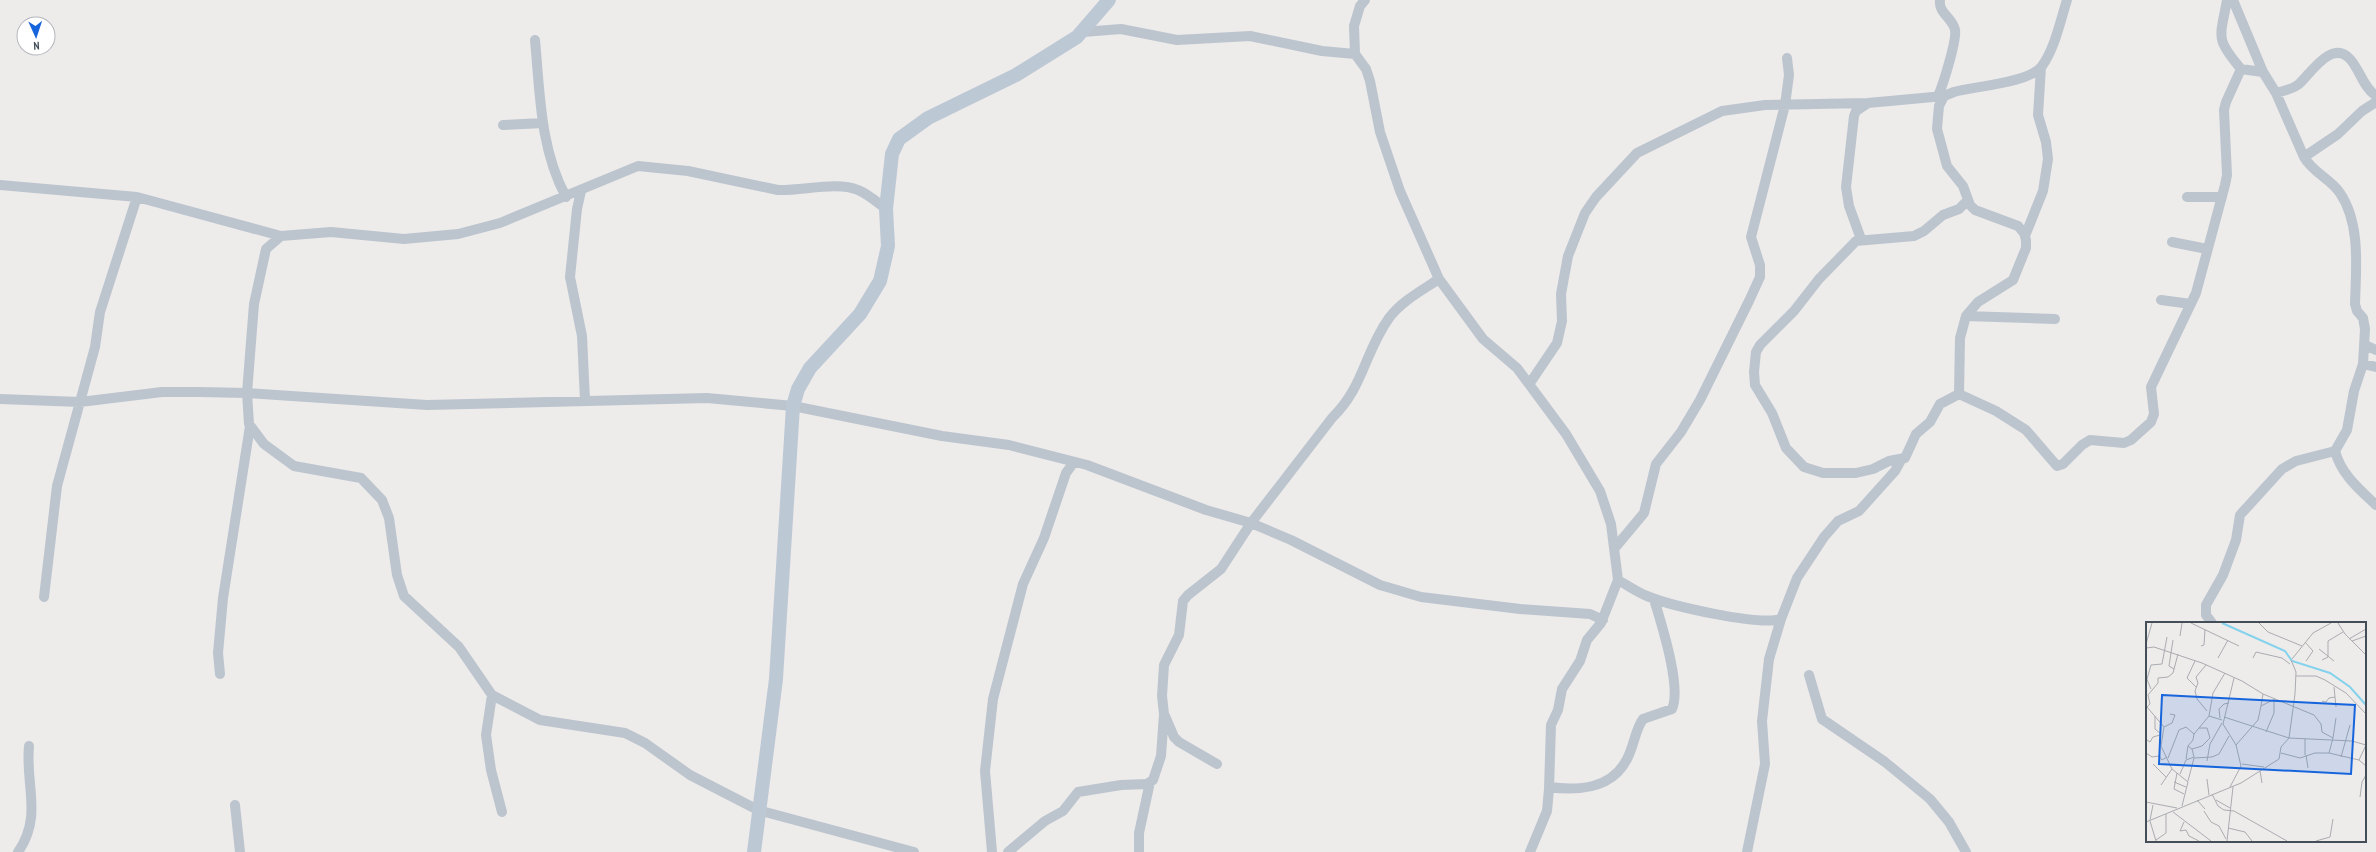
<svg xmlns="http://www.w3.org/2000/svg" width="2376" height="852" font-family="'PT Sans Narrow',sans-serif">
<style>
.lines{fill:none;stroke-linecap:round;stroke-linejoin:round}
.minor{stroke:#bcc5ce;stroke-width:10}
.secondary{stroke:#bdc8d5;stroke-width:14}
.inset-river{fill:none;stroke:#84d2ec;stroke-width:2}
.inset-road{fill:none;stroke:#aaacb1;stroke-width:1}
.view{fill:#1765dc;fill-opacity:0.15;stroke:#1765dc;stroke-width:2}
.inset-edge{fill:none;stroke:#444e59;stroke-width:2}
</style>
<rect width="100%" height="100%" fill="#eeebeb"/>
<g class="lines">
<!-- minor -->
<path class="minor" d="M1365 0 1360 6 1354 26 1355 54 1366 69 1370 81 1380 132 1400 191 1439 279 1483 339 1517 368 1566 434 1600 491 1611 524 1618 580 1601 623 1587 640 1580 661 1562 689 1558 710 1551 725 1549 789 1547 811 1530 852
M2227 0C2220 39 2215 38 2241 69
M2233 0 2263 72 2276 93 2304 157C2313 173 2330 178 2340 193 2361 224 2356 269 2355 304L2357 311 2363 318 2365 329 2363 364 2354 391 2347 430 2335 451C2341 474 2359 489 2376 505
M1083 32 1121 29 1177 40 1250 36 1322 51 1355 54
M535 40C540 93 540 149 566 197
M2276 93C2284 91 2293 89 2299 84 2311 73 2332 39 2350 59 2360 70 2363 87 2376 96
M1938 96C1943 85 1957 40 1955 30 1953 18 1938 13 1940 0
M503 125 543 123
M2304 157 2338 134 2362 111 2376 102
M0 185 137 197 281 236 331 232 404 239 458 234 500 223 638 166 688 171 778 190C802 191 837 181 858 190 868 194 877 202 886 209
M581 191 577 209 570 277 582 336 585 400
M2187 197H2222
M1968 200 1959 209 1943 215 1924 231 1914 236 1856 241 1819 279 1794 311 1760 345 1756 352 1754 372 1755 385 1772 413 1786 448 1804 467 1823 473H1856L1873 469 1889 461 1905 458 1916 434 1930 422 1940 404 1959 394 1996 411 2026 430 2057 466 2063 464 2082 445 2090 440 2124 443 2131 440 2151 422 2154 414 2151 387 2196 293 2225 185 2227 175 2224 110 2226 102 2241 69 2263 72
M281 236 266 249 254 304 247 393 249 424 264 444 294 466 361 478 382 500 389 518 397 575 404 596 459 647 492 695 540 720 625 733 645 743 690 775 758 810 914 852
M2025 236 2043 191 2048 159 2046 142 2038 115 2041 67
M1861 239 1849 206 1846 187 1854 116 1856 111 1868 103
M2172 242 2207 249
M2161 300 2191 304
M1966 316 2055 319
M2365 345 2376 350
M2363 364 2376 367
M1530 383 1557 343 1562 321 1561 294 1568 256 1585 213 1596 197 1637 153 1722 111 1765 105 1868 103 1944 96
M1959 394 1960 338 1966 316 1978 302 2013 280 2026 248V240L2024 233 2018 226 1975 210 1970 205 1963 186 1947 166 1937 129 1938 117 1939 106 1944 96 1954 92C1975 86 2029 83 2042 66 2055 48 2060 22 2067 0
M0 399 80 402 162 392H199L247 393 427 405 707 398 793 406 942 436 1009 445 1087 465 1206 510 1251 523 1291 540 1380 585 1421 597 1520 609 1590 614 1603 620
M1614 549 1644 513 1656 464 1681 432 1700 400 1749 301 1760 277V265L1751 237 1785 105 1789 75 1787 58
M1618 580C1627 585 1637 592 1647 596 1671 606 1758 626 1781 619L1797 578 1824 537 1838 521 1859 511 1895 471 1901 460
M44 597 57 486 95 347 100 312 137 197
M2212 623 2206 615V605L2223 575 2236 540 2240 515 2282 469 2296 461 2335 451
M220 674 218 653 223 598 250 426
M1809 675 1822 719 1885 762 1930 799 1949 822 1966 852
M492 695 486 735 491 770 502 812
M1165 716 1174 737 1179 742 1217 764
M1549 787C1579 791 1612 789 1627 759 1634 746 1635 730 1643 719L1672 709C1682 687 1661 623 1654 599
M235 805 240 852
M18 852C43 816 25 785 29 746
M992 852 985 771 993 699 1023 584 1044 538 1066 473 1074 462
M1008 852 1045 821 1063 811 1078 792 1121 785 1147 784 1153 780 1161 756 1164 714 1162 696 1164 665 1179 635 1183 601 1188 595 1221 569 1251 523 1332 418C1364 387 1364 353 1389 318 1402 301 1421 291 1439 279
M1139 852V833L1150 782 1153 780
M1747 852 1765 764 1762 721 1769 659 1781 619"/>
<!-- secondary -->
<path class="secondary" d="M754 852 776 679 793 406 798 389 810 368 860 314 880 281 888 246 886 209 892 154 899 139 928 118 1016 75 1077 37 1109 0"/>
</g>
<!-- overview -->
<g transform="translate(2146 622)">
<rect width="220" height="220" fill="#eeebeb"/>
<path class="inset-river" d="M76 1 139 29 146 39 184 51 204 65 220 83"/>
<path class="inset-road" d="M45 1 93 24M113 1 122 10 156 24M192 1 199 12 220 33M34 14 36 1M203 17 220 7M27 18 23 44 28 47M206 19 220 14M159 20 167 29 160 39M0 22 6 1M55 24 58 23 59 7M0 26 8 25 56 41 96 59 117 72 168 93 175 102 176 110 187 116 183 131M173 27 188 39M32 32 27 51 22 55 12 56V61L2 73 4 82 1 85 18 105 15 124 26 147 42 160 36 184M72 36 82 18M107 36 110 30 136 36 144 42M146 37 167 11 185 1M176 38 182 35V19L197 10M49 39 41 56 50 65M60 43 50 55 52 61 49 69 51 77 61 89M150 54H170L179 58 200 71 220 92M0 55 5 67M1 57 5 43 16 42 21 15M188 65 190 85M176 79 180 80 183 76 189 75M115 84 117 72M9 94V107L15 112M63 94 67 71 79 51M78 95 143 116 206 119 220 123M74 96 73 87 78 82 83 81M18 105 26 101 29 93 24 92M53 106 63 94 76 98M120 110 128 91V78M187 116 190 96M1 118 4 120 7 115 14 113M90 123 112 98 115 84 129 77M0 131 6 135 13 134 16 138 21 135M135 131 154 136 169 131H183L213 138 220 144M159 133V117M160 133 162 146M195 135 204 103M22 136 33 108 40 105 48 112 53 106H61L64 116 56 124 46 127M48 136 66 135 73 132 83 114M40 137 42 124M213 138 220 123M61 139 64 122 76 101M7 142 20 155M96 142 118 145M114 149 116 161M31 151 28 167 38 172M34 152 40 138 48 135 46 127 42 124 47 118 48 112M61 157 63 173M42 159 48 136M28 160 40 165M15 163 26 147M84 165 95 144 90 123 77 102 88 56M66 172 72 184 78 188 88 189 141 219M214 175 216 160 220 153M51 178 59 187M70 178 84 186M0 180 31 186M58 189 65 200 73 204 80 217M27 190 65 219M4 198 7 183M4 199 10 219M0 200 95 161 133 137 135 125 143 116 149 72 150 50 145 38M38 200 34 209 40 208 43 214 53 219M82 206 99 210 106 219M10 218 20 211V192M81 219 87 165M170 219 184 215 187 197"/>
<path class="view" d="M16 73 209 83 205 152 13 142Z"/>
<rect width="220" height="220" class="inset-edge"/>
</g>
<!-- north arrow -->
<g transform="translate(36 36) rotate(177)"><circle r="19" fill="#ffffff" stroke="#b4b8bd"/>
<path d="M0-3L7 15L0 10L-7 15Z" fill="#1765dc"/>
<text y="-6" font-size="11" font-weight="bold" text-anchor="middle" fill="#444e59">N</text>
</g>
</svg>
